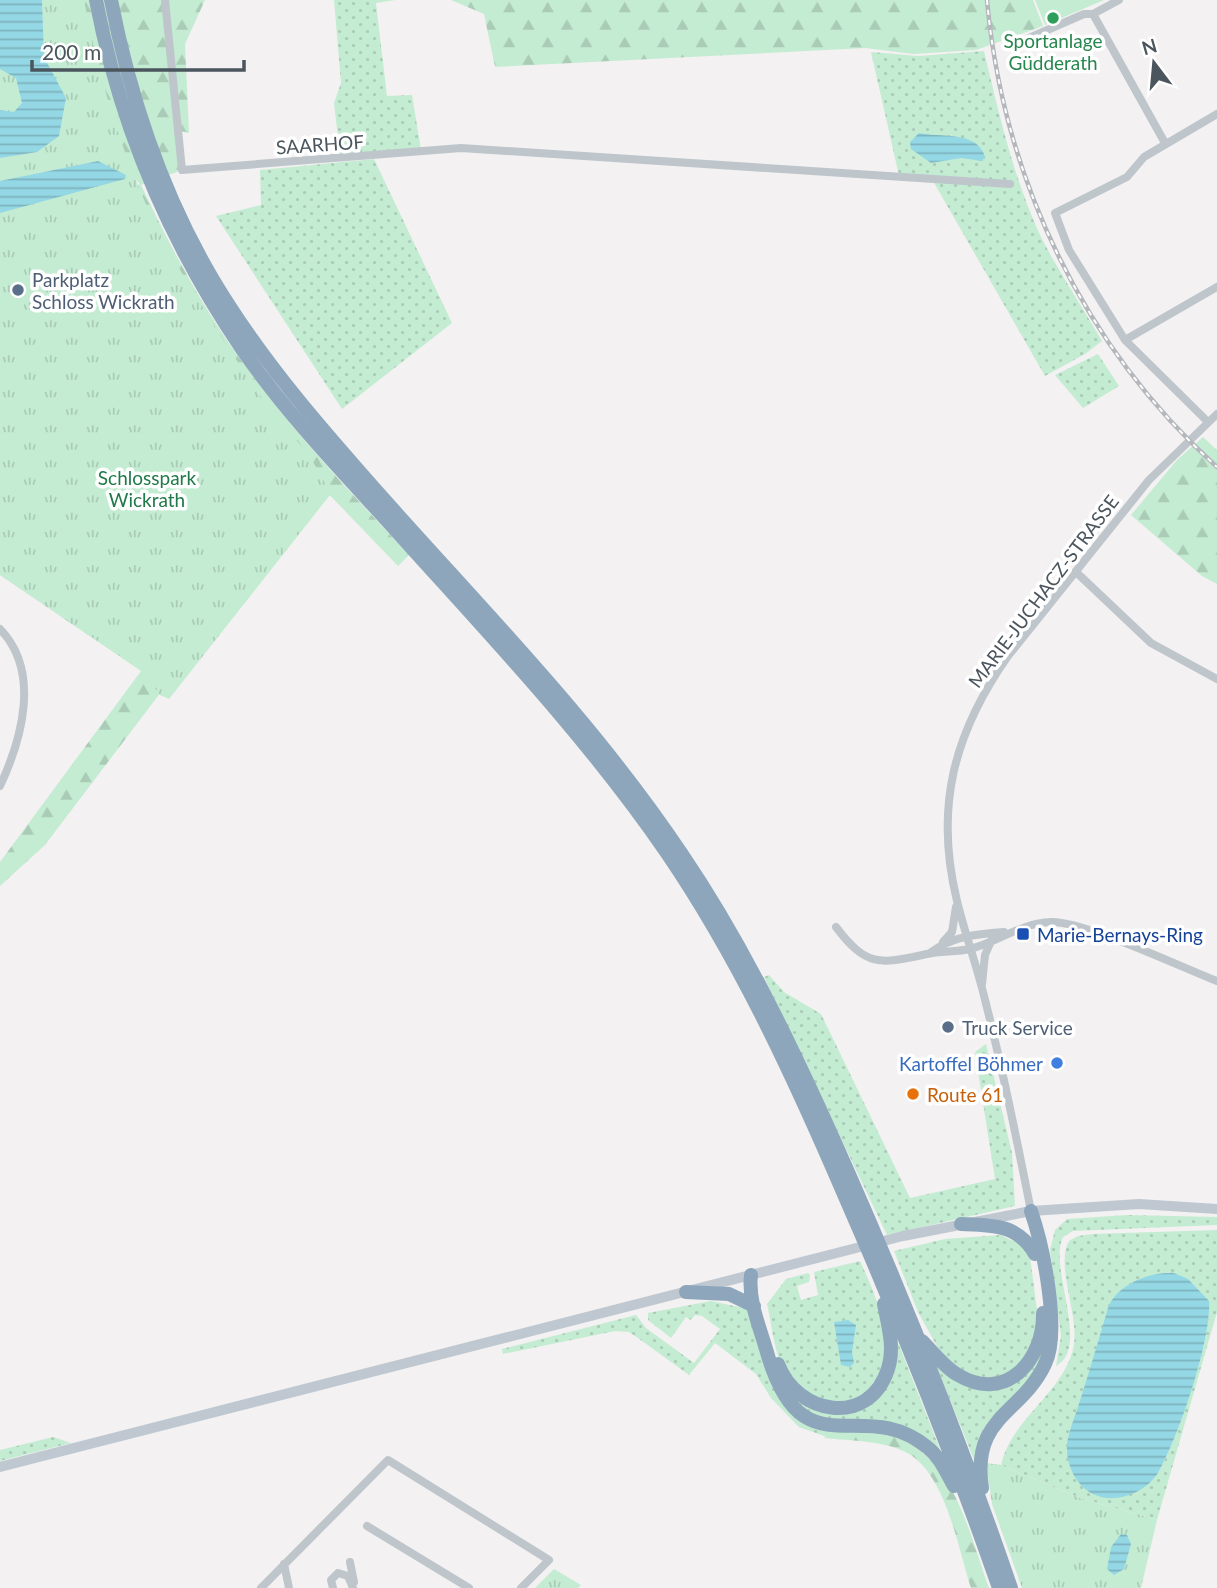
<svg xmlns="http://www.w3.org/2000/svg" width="1217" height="1588" font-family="Lato,sans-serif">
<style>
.grass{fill:url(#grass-dots);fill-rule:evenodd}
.forest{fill:url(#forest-firs)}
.park{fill:url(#park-tufts)}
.pitch{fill:#c4ecd2}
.water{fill:url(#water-rules)}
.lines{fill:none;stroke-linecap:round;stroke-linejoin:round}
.street{stroke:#bec6cc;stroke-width:8}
.secondary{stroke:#bfc8d1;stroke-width:10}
.highway{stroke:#8da6bb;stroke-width:14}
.rail-casing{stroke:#b4b7bb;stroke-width:4.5}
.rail{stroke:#fff;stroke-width:2;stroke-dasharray:5;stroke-linecap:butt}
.leisure-dot{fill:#2e9e5b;stroke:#fff;stroke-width:2.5}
.service-dot{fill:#5c6f8a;stroke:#fff;stroke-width:2.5}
.transit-dot{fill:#1a4fb4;stroke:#fff;stroke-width:2.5}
.shop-dot{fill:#3f7fe0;stroke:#fff;stroke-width:2.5}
.food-dot{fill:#e8710a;stroke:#fff;stroke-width:2.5}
.labels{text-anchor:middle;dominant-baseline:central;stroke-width:7;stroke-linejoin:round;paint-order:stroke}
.leisure-label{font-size:19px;fill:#27864d;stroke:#fff}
.street-label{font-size:19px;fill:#4a555d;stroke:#fff}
.service-label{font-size:19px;fill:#4e5e75;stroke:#fff;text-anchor:start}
.park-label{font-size:19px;fill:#207948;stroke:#fff}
.transit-label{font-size:19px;fill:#164399;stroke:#fff;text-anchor:start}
.shop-label{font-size:19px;fill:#366cbe;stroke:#fff;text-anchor:end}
.food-label{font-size:19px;fill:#c56008;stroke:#fff;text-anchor:start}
</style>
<defs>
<pattern id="grass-dots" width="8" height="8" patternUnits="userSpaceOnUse" patternTransform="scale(1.75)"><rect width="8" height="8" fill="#c4ecd2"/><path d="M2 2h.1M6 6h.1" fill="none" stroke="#aaccb7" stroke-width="1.8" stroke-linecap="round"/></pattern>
<pattern id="forest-firs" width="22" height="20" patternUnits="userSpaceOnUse" patternTransform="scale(1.75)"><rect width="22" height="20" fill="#c4ecd2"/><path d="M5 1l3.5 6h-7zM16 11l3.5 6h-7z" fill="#aaccb7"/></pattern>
<pattern id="park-tufts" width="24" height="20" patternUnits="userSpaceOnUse" patternTransform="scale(1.75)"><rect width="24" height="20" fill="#c4ecd2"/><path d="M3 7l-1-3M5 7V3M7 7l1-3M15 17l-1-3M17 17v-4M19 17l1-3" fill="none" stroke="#aaccb7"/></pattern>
<pattern id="water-rules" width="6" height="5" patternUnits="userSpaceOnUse" patternTransform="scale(1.75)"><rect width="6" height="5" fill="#95d8e5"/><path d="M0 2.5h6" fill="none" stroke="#7cb2bd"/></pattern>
</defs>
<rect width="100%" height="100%" fill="#f3f1f1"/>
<!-- grass -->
<path class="grass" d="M334 0H395L376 3 387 96 412 95 421 150 340 155 334 103 341 83Z
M984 51C999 114 1013 176 1040 235 1058 271 1082 306 1102 341L1085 354 1045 376 933 181 900 180 871 52 918 56Z
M374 159 452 323 342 409 216 216 261 205 260 170Z
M1098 354 1119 386 1083 408 1055 375Z
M769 975 784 992 821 1014 910 1198 995 1179 975 1052 986 1044 1012 1153 1015 1206 887 1235 764 977Z
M1127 1215 1217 1217V1225L1073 1231 1063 1237C1048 1267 1091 1348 1056 1366L1061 1336 1050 1250 1055 1230 1067 1219Z
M1217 1230V1312L1157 1520 1080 1498 1001 1465C1012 1419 1058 1397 1072 1353 1083 1321 1054 1268 1069 1241L1078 1236 1093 1234ZM1169 1272 1209 1309C1210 1341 1175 1448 1157 1474 1143 1494 1110 1502 1089 1492L1147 1277Z
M1001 1235 1013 1241 1017 1236 1029 1249 1039 1325 1028 1357 1007 1374 987 1379 959 1372 939 1350 918 1312 894 1251 945 1239Z
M860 1261C875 1294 890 1327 884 1365 883 1371 877 1378 873 1383 848 1421 807 1404 786 1372 774 1355 772 1325 767 1304L786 1279 808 1273 810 1275 809 1282 797 1286 801 1300 818 1295 814 1272Z
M1047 1297 1046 1358 975 1462 934 1360 980 1386 1026 1371Z
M711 1301 748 1309 771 1384 779 1398 825 1429 829 1433 827 1437 799 1427 771 1398 756 1374 715 1343 689 1375 638 1338 629 1332 615 1331 503 1354 502 1349 636 1315 646 1328 694 1363 720 1329 702 1316 695 1315 691 1320 686 1317 671 1338 648 1320V1313Z
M894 1332 943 1457 839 1424 795 1407 778 1375 823 1411 878 1392Z
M53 1437 71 1443 0 1461V1450Z"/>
<!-- forest -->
<path class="forest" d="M42 0H205L185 44 189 133 180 131 182 170 141 185C169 244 200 303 238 356 289 427 349 491 409 555L398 566 319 484 296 509 133 187 140 184 133 177Z
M451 0H1033L1043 26 976 50 913 54 865 48 495 67 484 14Z
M1203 437 1217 450V584L1202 576 1131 515 1177 460Z
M0 504 161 692 45 845 0 886V862L141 671 0 575Z
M825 1429C847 1430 874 1429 895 1437 955 1458 969 1534 989 1588H971C958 1548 946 1476 909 1454 885 1440 851 1441 824 1438L828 1434Z"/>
<!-- park -->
<path class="park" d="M0 0H84C101 91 131 185 177 265 200 303 224 341 248 378 274 419 313 449 330 495L169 699 160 695 142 671 0 575Z
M986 1463 1001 1465 1080 1498 1157 1520 1141 1588H1022L992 1504Z
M554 1569 581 1585 578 1588H535Z"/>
<!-- pitch -->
<path class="pitch" d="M1035 0H1104L1045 25Z"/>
<!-- water -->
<path class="water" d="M0 0H42L44 57 66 98 59 136 37 152 0 158V110L14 112 22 103 16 78 0 69Z
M919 133C939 138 978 130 985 157L982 161 961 158 931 163 911 149 910 142Z
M98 161 126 175 125 179 0 213V181Z
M1174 1273 1188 1279 1209 1301C1212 1339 1178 1439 1158 1473 1145 1493 1115 1505 1093 1494 1077 1486 1068 1468 1067 1451 1066 1438 1073 1422 1077 1410 1088 1376 1098 1342 1108 1308 1116 1285 1151 1271 1174 1273Z
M848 1320 856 1325 852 1352 854 1363 850 1367 841 1365 834 1322Z
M1121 1534 1127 1535 1131 1544 1124 1569 1114 1575 1107 1569 1111 1547Z"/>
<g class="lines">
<!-- street -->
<path class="street" d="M165 0 182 170 461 148 1010 184
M1093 14 1165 143
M1029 38 1084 14H1093L1119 0
M1125 340 1217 287
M1208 422 1125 340 1069 250 1055 213 1127 177 1144 157 1217 114
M1076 572 1151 643 1217 679
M0 629C41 671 22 739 0 786
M836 927C867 968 880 964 927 954 941 951 956 952 970 949 998 942 1021 923 1051 922 1084 921 1181 967 1217 981
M943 942 952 932 956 907
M930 953C952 936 977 934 1004 932
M982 984 985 955 992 939
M1031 1211C1016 1136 1001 1061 982 988 974 958 964 930 957 901 934 807 954 733 1008 656L1149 480 1217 414
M367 1526 469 1588
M350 1562 354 1582
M284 1564 289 1588
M261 1588 388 1460 549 1560 521 1588
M333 1588 331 1580 338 1573 348 1576 353 1588"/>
<!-- secondary -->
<path class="secondary" d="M0 1467 903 1236 1031 1211 1139 1204 1217 1209"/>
<!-- highway -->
<path class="highway" d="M96 0C120 126 170 243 242 349 286 413 340 469 392 526 487 632 586 735 667 853 740 960 795 1080 846 1199 902 1327 953 1456 999 1588
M111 0C130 97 162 193 212 278 261 361 325 433 389 505 490 618 596 726 681 853 747 950 797 1057 845 1165 906 1303 962 1445 1011 1588
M961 1224C992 1225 1018 1224 1035 1254
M751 1275C748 1300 759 1325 766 1349 801 1476 861 1393 927 1447 940 1457 946 1472 954 1486
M686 1292 729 1294 754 1306
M922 1341C933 1352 944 1367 958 1375 1007 1404 1044 1359 1043 1313
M778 1364C797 1415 869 1428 888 1369 895 1348 888 1325 884 1304
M982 1488C971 1416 1021 1415 1045 1364 1061 1331 1043 1246 1031 1211"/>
<!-- rail casing -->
<g class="rail-casing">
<path id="rail" d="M987 0C1003 178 1084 347 1217 467"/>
</g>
<!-- rail -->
<use href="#rail" class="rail"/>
</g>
<!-- markers -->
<circle class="leisure-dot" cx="1053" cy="18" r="7"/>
<g class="service-dot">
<circle cx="18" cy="290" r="7"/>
<circle cx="948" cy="1027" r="7"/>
</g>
<rect class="transit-dot" x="1016" y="927" width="14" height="14" rx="3.5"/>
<circle class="shop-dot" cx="1057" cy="1063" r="7"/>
<circle class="food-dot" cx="913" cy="1094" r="7"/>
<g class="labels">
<!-- leisure labels -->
<g class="leisure-label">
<text x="1053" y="40">Sportanlage<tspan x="1053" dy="22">Güdderath</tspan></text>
</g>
<!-- street labels -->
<g class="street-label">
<text transform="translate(320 144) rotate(-4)">SAARHOF</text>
<text transform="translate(1043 591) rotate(-53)">MARIE-JUCHACZ-STRASSE</text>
</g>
<!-- service labels -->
<g class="service-label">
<text x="32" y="279">Parkplatz<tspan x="32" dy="22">Schloss Wickrath</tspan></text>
<text x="962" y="1027">Truck Service</text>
</g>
<!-- park labels -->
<g class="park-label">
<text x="147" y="477">Schlosspark<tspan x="147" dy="22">Wickrath</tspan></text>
</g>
<!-- transit labels -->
<g class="transit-label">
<text x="1037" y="934">Marie-Bernays-Ring</text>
</g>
<!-- shop labels -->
<g class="shop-label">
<text x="1043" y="1063">Kartoffel Böhmer</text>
</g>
<!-- food labels -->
<g class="food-label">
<text x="927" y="1094">Route 61</text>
</g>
</g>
<!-- north arrow -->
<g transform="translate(1154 63) rotate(344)" stroke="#ffffff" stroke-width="5" paint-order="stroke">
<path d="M0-5L12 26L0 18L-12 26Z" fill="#4a555d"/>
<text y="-10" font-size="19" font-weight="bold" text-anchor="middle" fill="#4a555d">N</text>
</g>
<!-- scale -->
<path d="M32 60v10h212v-10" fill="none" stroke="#4a555d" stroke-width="3.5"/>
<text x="42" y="60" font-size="21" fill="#4a555d" stroke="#ffffff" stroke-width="5" paint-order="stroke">200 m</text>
</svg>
